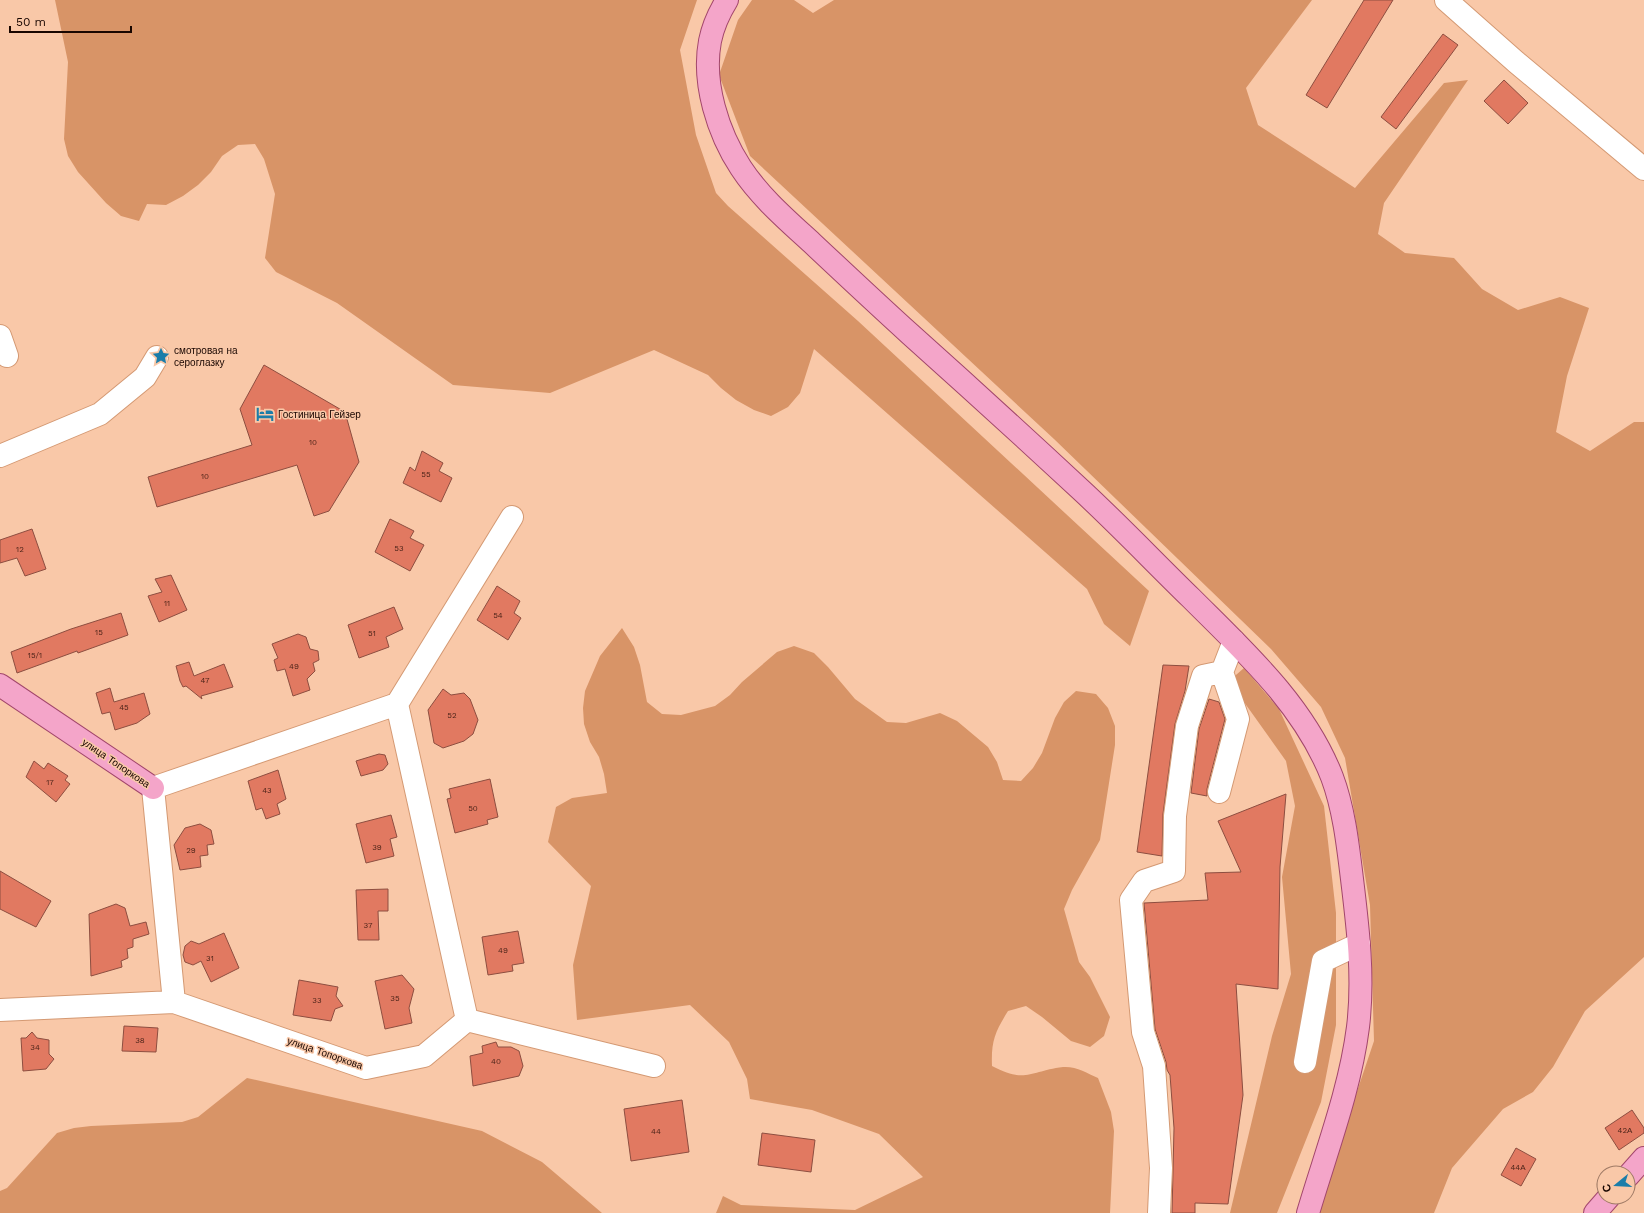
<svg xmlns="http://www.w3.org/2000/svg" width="1644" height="1213" font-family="'Work Sans',sans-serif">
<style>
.green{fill:#d89467}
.building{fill:#e17961;stroke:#8d4e40}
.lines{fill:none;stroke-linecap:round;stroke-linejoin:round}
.minor-casing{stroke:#d49973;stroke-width:24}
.major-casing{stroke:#a2466b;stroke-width:24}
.minor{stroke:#fff;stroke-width:22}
.major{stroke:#f4a5c9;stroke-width:22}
.labels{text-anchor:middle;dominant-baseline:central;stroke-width:3;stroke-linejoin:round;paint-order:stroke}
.number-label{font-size:8px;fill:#4b2318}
.poi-label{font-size:10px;fill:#190600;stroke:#f9c8a8;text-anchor:start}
.street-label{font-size:10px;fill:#190600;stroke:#f9c8a8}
</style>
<rect width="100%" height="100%" fill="#f9c8a8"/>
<!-- green -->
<path class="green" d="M55 0H697L680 50 696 135 716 193 728 206 858 321 1149 591 1130 646 1104 624 1087 589 814 349 800 393 788 407 771 416 754 410 736 400 721 388 708 375 654 350 550 393 453 385 337 303 276 272 265 258 275 194 264 159 255 144 238 145 222 156 211 172 198 185 183 196 166 205 147 204 139 221 121 216 106 203 78 172 68 156 64 139 68 62Z
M752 0H794L813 13 834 0H1312L1246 88 1258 125 1355 188 1444 83 1468 80 1384 203 1378 234 1405 253 1454 258 1482 289 1518 310 1560 297 1589 308 1567 376 1556 432 1590 451 1634 422H1644V957L1585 1011 1553 1067 1533 1092 1503 1109 1452 1168 1434 1213H1316L1374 1041 1370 905 1345 758 1321 707 1271 649 1054 439 750 156 719 75 738 20Z
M622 628 634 647 640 665 647 702 662 714 681 715 715 706 730 695 742 682 777 652 794 646 814 653 828 667 855 699 887 722 906 723 940 713 957 721 988 747 997 762 1003 780 1021 781 1033 768 1042 753 1055 718 1064 702 1076 691 1096 694 1108 708 1115 726V745L1100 840 1072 890 1064 909 1079 962 1090 977 1110 1017 1104 1036 1090 1047 1071 1041 1042 1017 1026 1006 1008 1011C995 1032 991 1041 992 1066 1026 1084 1030 1071 1063 1067 1076 1066 1087 1073 1098 1078L1111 1112 1114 1131 1110 1213H716L723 1196 741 1205 855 1210 923 1177 879 1134 812 1110 750 1099 747 1079 729 1042 690 1005 577 1020 573 965 591 886 548 842 556 807 572 798 607 793 604 774 599 757 590 742 584 724 583 708 585 691 600 656Z
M1244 668 1279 709 1324 806 1336 913V1025L1321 1102 1277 1213H1230L1272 1036 1291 974 1282 877 1295 806 1286 761 1229 681Z
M247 1078 482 1131 542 1162 602 1213H0V1191L7 1188 57 1133 74 1128 91 1126 182 1122 198 1117Z"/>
<!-- building -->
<path class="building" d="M1364 0H1393L1327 108 1306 95Z
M1443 34 1458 45 1396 129 1381 117Z
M1504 80 1528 103 1508 124 1484 101Z
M264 365 345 412 359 462 329 511 314 516 297 465 157 507 148 477 252 445 240 409Z
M422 451 443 463 439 471 452 478 441 502 403 483 410 467 415 471Z
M390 519 414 531 410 538 424 545 410 571 375 552Z
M32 529 46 569 25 576 17 558 0 563V540Z
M171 575 187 610 159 622 148 596 162 592 155 579Z
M497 586 520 601 514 613 521 618 508 640 477 620Z
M394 607 403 629 386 637 389 647 359 658 348 625Z
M121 613 128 635 78 653 77 651 17 673 11 652 71 629Z
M298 634 306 637 310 649 318 651 319 660 313 663 315 671 307 679 310 690 293 696 285 669 277 671 274 660 278 658 272 644Z
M189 662 194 676 224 664 233 687 201 696 202 699 186 686 183 687 180 681 176 666Z
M1163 665 1189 666 1185 691 1175 724 1163 814 1162 856 1137 852Z
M110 688 114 702 144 693 150 714 137 723 115 730 110 712 102 714 96 693Z
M443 689 451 695 464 693 470 699 478 720 473 734 464 741 443 748 434 743 428 710Z
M1209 699 1219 702 1225 719 1207 789V796L1191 793 1199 729Z
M379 754 385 755 388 764 383 770 361 776 356 761Z
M34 761 44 769 48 763 68 776 65 780 70 784 56 802 26 777Z
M278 770 286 799 277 804 280 814 266 819 262 808 256 810 248 781Z
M490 779 498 817 487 820 488 824 455 833 447 799 451 798 449 789Z
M1286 794 1280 867 1278 989 1236 984 1243 1095 1228 1204 1195 1203V1213H1172L1174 1128 1170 1075 1167 1070 1166 1062 1155 1029 1144 903 1208 900 1205 873 1241 872 1218 821Z
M391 815 397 837 390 839 394 856 366 863 356 824Z
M200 824 211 830 214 844 207 845 208 855 200 856 201 867 180 870 174 845 185 828Z
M0 871 51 901 36 927 0 909Z
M388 889V911H378L379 940H358L356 890Z
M116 904 125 908 130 926 146 922 149 934 133 939V947L127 949 128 958 121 961 122 967 91 976 89 914Z
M518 931 524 963 512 965 513 971 488 975 482 937Z
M224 933 239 968 211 982 201 961 193 965 185 962 183 955 185 946 191 941 199 944Z
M402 975 414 989 409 1008 412 1023 385 1029 375 981Z
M299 980 338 987 336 996 343 1006 335 1009 331 1021 293 1015Z
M124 1026 158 1028 156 1052 122 1051Z
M32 1032 37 1038 49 1040V1054L54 1059 46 1069 23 1071 21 1038H26Z
M496 1042 498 1047H511L519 1051 523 1066 519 1076 473 1086 470 1056 483 1053 482 1046Z
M682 1100 689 1152 631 1161 624 1109Z
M1632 1110 1644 1128V1133L1619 1150 1605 1128Z
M762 1133 815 1140 811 1172 758 1165Z
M1516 1148 1536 1159 1521 1186 1501 1175Z"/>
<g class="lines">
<!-- minor casing -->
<g class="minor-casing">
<path id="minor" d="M1446 0 1516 62 1644 169
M0 336 7 356
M0 456 100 414 145 377 157 357
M1219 792 1238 719 1222 672
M174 1002 153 788 397 704
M0 1010 174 1002 366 1068 424 1056 467 1020 654 1066
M467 1020 397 704 512 517
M1305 1062 1323 961 1359 944
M1159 1213 1161 1168 1154 1066 1143 1032 1131 900 1144 881 1174 871 1175 816 1187 726 1203 676 1222 672 1234 641"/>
</g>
<!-- major casing -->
<g class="major-casing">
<path id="major" d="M727 0C719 13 713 26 710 41 702 83 718 133 741 168 760 197 787 220 812 243 845 274 877 304 910 334 967 385 1024 437 1080 489 1118 524 1154 562 1191 598 1245 652 1304 705 1332 777 1344 809 1348 846 1352 879 1358 928 1364 978 1358 1027 1350 1090 1326 1152 1308 1213
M0 685 153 788
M1628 1176 1644 1158
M1595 1213 1609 1197"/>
</g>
<!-- minor -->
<use href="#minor" class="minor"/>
<!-- major -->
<use href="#major" class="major"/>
</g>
<!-- icons -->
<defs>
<g id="sight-bare" transform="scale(1.38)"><path d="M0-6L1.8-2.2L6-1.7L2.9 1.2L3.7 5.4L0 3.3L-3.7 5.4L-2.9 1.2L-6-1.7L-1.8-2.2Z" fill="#1b7da9" stroke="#f9c8a8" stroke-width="2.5" paint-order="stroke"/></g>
<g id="hotel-bare" transform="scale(1.38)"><path d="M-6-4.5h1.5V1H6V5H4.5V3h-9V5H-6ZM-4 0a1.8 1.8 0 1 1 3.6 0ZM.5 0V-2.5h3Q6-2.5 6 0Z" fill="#1b7da9" stroke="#f9c8a8" stroke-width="2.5" paint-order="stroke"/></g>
</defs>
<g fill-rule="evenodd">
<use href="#sight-bare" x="161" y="356"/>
<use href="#hotel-bare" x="265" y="414"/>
</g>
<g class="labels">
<!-- number labels -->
<g class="number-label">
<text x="313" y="442">10</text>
<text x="426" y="474">55</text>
<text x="205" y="476">10</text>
<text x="399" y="548">53</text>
<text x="20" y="549">12</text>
<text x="167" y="603">11</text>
<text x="498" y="615">54</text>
<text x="99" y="632">15</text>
<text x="372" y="633">51</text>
<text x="35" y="655">15/1</text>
<text x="294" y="666">49</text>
<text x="205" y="680">47</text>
<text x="124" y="707">45</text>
<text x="452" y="715">52</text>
<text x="50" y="782">17</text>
<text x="267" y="790">43</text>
<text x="473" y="808">50</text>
<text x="377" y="847">39</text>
<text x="191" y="850">29</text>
<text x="368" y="925">37</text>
<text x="503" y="950">49</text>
<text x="210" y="958">31</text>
<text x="395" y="998">35</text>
<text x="317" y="1000">33</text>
<text x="140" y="1040">38</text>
<text x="35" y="1047">34</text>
<text x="496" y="1061">40</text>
<text x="1625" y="1130">42А</text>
<text x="656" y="1131">44</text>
<text x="1518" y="1167">44А</text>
</g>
<!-- poi labels -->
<g class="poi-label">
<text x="174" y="350">смотровая на<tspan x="174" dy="12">сероглазку</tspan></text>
<text x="278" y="414">Гостиница Гейзер</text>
</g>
<!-- street labels -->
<g class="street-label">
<text transform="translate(116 763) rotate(34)">улица Топоркова</text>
<text transform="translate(325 1053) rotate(19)">улица Топоркова</text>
</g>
</g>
<!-- north arrow -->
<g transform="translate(1616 1185) rotate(252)"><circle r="19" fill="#f9c8a8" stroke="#9f7a65"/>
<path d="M0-3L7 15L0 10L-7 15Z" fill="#1b7da9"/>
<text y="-6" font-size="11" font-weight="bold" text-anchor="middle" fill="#190600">С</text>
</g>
<!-- scale -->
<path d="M10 26v6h121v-6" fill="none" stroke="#190600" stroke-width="2"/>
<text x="16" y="26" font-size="12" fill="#190600" stroke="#f9c8a8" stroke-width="3" paint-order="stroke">50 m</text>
</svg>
